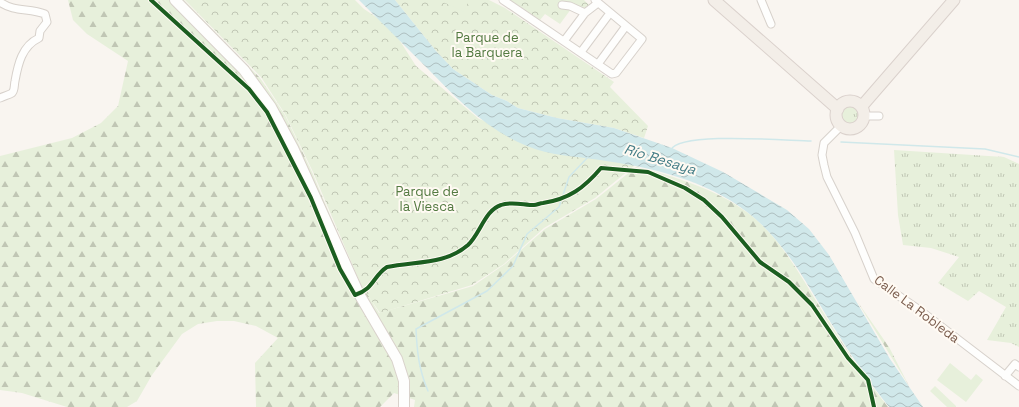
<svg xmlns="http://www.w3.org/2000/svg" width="1019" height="407" font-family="'Space Grotesk',sans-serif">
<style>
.grass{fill:url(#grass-tufts)}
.forest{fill:url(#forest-firs)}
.park{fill:url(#park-crowns)}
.pitch{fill:#e7f0db}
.water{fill:url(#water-waves)}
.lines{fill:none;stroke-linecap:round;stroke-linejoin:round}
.stream{stroke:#d0e8ea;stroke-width:1.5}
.street-casing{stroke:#d7d1cb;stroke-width:9}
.secondary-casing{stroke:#d9d2cb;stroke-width:12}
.primary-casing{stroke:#dad1cc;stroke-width:13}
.street{stroke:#fefefd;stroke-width:7}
.secondary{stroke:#fefefd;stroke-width:10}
.primary{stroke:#f3eee8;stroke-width:11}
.cycleway-casing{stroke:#fffaf3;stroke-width:6}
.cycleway{stroke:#1b5e20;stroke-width:4}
.labels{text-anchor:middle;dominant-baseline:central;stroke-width:4;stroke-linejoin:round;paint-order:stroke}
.park-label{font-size:13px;fill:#537a41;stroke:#fffaf3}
.street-label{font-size:13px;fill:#7a5c4d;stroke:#fffaf3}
.water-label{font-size:14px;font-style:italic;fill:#437c86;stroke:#fffaf3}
</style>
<defs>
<pattern id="grass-tufts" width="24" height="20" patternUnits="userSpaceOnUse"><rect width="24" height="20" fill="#e7f0db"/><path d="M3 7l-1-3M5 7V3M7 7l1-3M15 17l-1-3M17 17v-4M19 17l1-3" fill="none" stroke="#c0c6b4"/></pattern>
<pattern id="forest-firs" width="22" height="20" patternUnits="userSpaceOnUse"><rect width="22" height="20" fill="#e7f0db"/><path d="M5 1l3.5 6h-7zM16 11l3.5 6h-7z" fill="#c0c6b4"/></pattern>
<pattern id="park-crowns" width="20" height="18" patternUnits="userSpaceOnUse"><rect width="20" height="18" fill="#e7f0db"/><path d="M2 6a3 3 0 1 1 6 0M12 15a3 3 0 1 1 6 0" fill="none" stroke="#c0c6b4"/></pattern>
<pattern id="water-waves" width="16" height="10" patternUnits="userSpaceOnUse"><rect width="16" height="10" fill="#d0e8ea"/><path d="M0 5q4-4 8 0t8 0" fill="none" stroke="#aebfc0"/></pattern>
</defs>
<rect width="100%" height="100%" fill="#f9f5f0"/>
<!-- grass -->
<path class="grass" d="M840 115a9 9 0 1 1 18 0a9 9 0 1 1-18 0Z
M894 150 1004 157 1019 164V347L1011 343 987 340 1006 307 979 291 968 301 938 283 959 257 931 248 903 245 898 215Z"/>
<!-- forest -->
<path class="forest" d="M68 0H184L260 78 285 115 312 172 353 270 379 313 473 286 505 264 545 229 596 199 636 167C674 176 716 189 748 213 781 238 801 277 823 312 843 344 864 377 888 407H414L415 400 394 393 380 407H256L255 363 278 338 256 326 234 321H217L198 324 182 334 152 375 137 401 127 407H67L22 393 0 390V156L72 138 101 123 118 106 128 61 87 34 73 20Z
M857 301 889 347 909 386Z"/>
<!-- park -->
<path class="park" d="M185 0H355L364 9 391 27 416 66 479 119 508 129 640 161 595 198 544 228 504 264 472 285 380 313 361 285 313 172 285 114 261 77Z
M395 0H489L505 8 614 82 610 87 648 126 644 138 614 128 557 118 518 108 507 101 492 95 453 69 436 51Z
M510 0H584L590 6 584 8 574 5 560 24 545 14 540 20Z"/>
<!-- pitch -->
<path class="pitch" d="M439 0H469L464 12Z
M950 363 971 380 976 374 983 380 966 402 937 380Z
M935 386 956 406V407H947L930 391Z"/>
<!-- water -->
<path class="water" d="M359 0H395L436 51 453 69 492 95 507 101 518 108 557 118 614 128 672 148 723 172 787 210 809 229 829 255 890 359 923 407H889C868 381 849 352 831 323 807 284 784 240 747 212 706 180 650 167 600 160 575 156 550 156 527 146 487 130 458 100 428 69 405 46 382 23 359 0Z"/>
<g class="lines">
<!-- stream -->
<path class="stream" d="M841 142 985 149 1019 157
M671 150C678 131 790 141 811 141
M428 391C419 370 417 352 416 329L487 291 513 266 527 234 559 207 569 177 588 157"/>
<!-- street casing -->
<g class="street-casing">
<path id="street" d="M503 0 612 74 616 73 642 39 595 0
M761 0 771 24
M0 2C14 12 29 8 45 14L47 22 40 31 39 38C22 46 18 64 15 81 14 85 15 90 12 93 9 95 4 96 0 98
M562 5 570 6 585 13
M564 41 585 13 598 3
M581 52 610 13
M598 64 626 26
M865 116H879
M841 126 824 143 822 155 824 165 827 177 855 233 874 279 921 311 1019 386
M1005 376 1015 364 1019 367"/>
</g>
<!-- secondary casing -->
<g class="secondary-casing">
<path id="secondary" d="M175 0 244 70 271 107 293 148 359 294 397 359 404 381V407"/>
</g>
<!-- primary casing -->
<g class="primary-casing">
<path id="primary" d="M714 0 838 109
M836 115a14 14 0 1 1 28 0a14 14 0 1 1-28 0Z
M862 106 954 0"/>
</g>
<!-- street -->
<use href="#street" class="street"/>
<!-- secondary -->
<use href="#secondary" class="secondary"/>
<!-- primary -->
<use href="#primary" class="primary"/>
<!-- cycleway casing -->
<g class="cycleway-casing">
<path id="cycleway" d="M151 0 249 89 267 112 311 198 340 269 355 295C374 289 373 276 387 267 415 261 445 265 468 245 480 234 485 210 501 205 511 201 524 205 534 205 537 205 540 203 543 203 569 199 584 188 601 168L648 172 685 188 704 200 722 217 760 262 789 282 812 305 848 358 868 380 874 407"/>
</g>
<!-- cycleway -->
<use href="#cycleway" class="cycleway"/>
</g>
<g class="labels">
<!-- park labels -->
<g class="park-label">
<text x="487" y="37">Parque de<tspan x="487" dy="15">la Barquera</tspan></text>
<text x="427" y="191">Parque de<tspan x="427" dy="15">la Viesca</tspan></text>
</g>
<!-- street labels -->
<g class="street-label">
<text transform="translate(917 309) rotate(37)">Calle La Robleda</text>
</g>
<!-- water labels -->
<g class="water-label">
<text transform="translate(660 159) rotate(17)">Río Besaya</text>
</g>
</g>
</svg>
